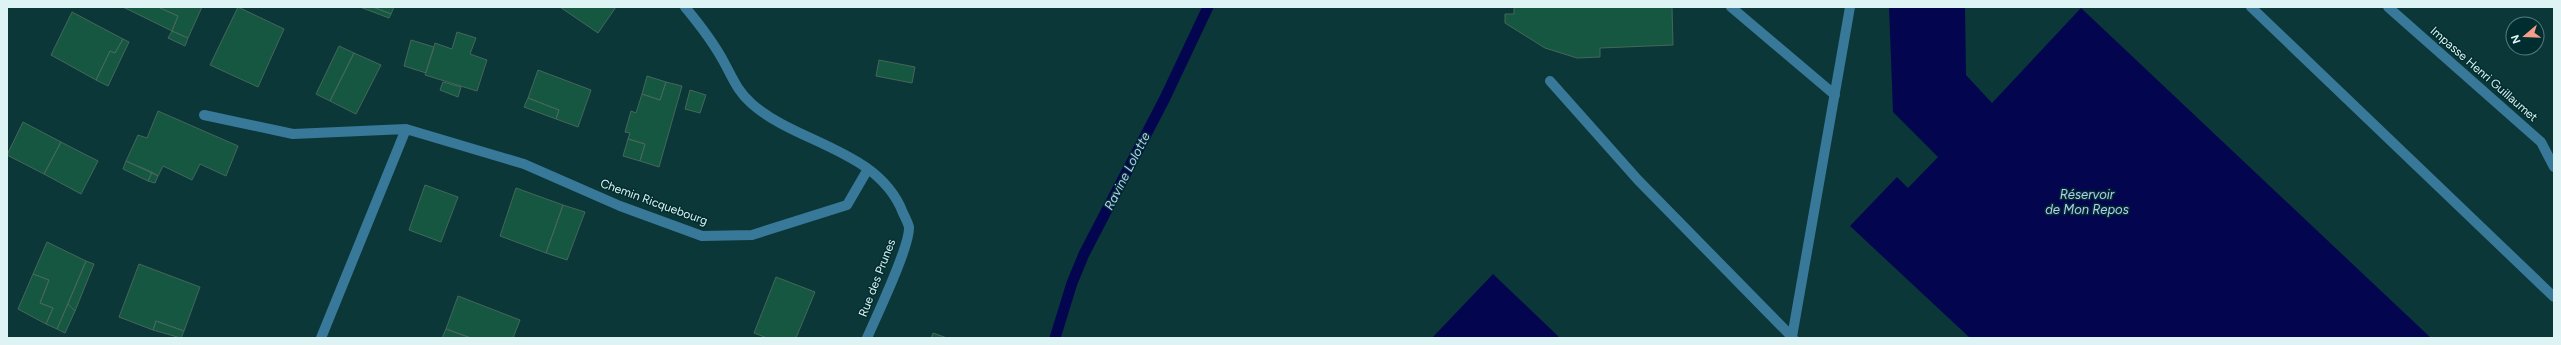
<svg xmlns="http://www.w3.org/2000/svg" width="2561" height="345" font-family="Figtree,sans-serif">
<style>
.water{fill:#03064e}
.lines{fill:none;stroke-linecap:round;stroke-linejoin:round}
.stream{stroke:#03064e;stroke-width:11}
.building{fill:#155741;stroke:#456759}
.lane{stroke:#387899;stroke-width:10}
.street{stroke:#387899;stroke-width:10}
.labels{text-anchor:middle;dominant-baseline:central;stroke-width:3;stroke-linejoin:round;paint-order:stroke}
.street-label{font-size:12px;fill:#ddf3f4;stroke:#002d2f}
.water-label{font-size:13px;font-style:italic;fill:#b8cbf4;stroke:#002d2f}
</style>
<rect width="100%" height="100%" fill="#0c3739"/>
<!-- water -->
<path class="water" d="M1889 7H1965L1966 75 1992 103 2081 8 2431 338H1970L1850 226 1897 177 1908 188 1938 157 1893 112Z
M1493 274 1560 338H1432Z"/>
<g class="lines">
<!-- stream -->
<path class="stream" d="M1055 338 1072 283 1084 254 1165 98 1208 7"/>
</g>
<!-- building -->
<path class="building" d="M123 7H158L178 16 172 31Z
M158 7H202L188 38 172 31 178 16Z
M238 7 284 29 258 87 210 65Z
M360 7H373L391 14 389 18Z
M373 7H394L391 14Z
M560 7H616L598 33Z
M1514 7H1672L1673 45 1600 48V57L1577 58 1545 48 1505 23V14H1514Z
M72 12 123 39 115 53 110 51 96 80 51 55Z
M172 31 188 38 185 46 168 38Z
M457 32 476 38 470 54 487 60 477 91 425 75 435 43 452 49Z
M123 39 129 42 108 86 96 80 110 51 115 53Z
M411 40 434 47 426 73 404 66Z
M339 46 354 53 330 101 316 94Z
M354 53 381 65 356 114 330 101Z
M879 60 915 67 912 83 876 76Z
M538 70 591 90 578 127 556 119 559 110 528 98Z
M647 76 666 82 660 100 642 94Z
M443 82 461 87 458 97 440 90Z
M666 82 682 86 659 167 640 161 645 144 628 139 630 133 625 132 631 111 636 113 642 94 660 100Z
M690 90 706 95 700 113 685 109Z
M528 98 559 110 556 119 524 107Z
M158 111 238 146 226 176 200 164 192 180 163 166 158 176 126 161 138 135 147 138Z
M23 122 61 142 44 174 7 155Z
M628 139 645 144 640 161 623 156Z
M61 142 98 161 81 194 44 174Z
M126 161 152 172 148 181 123 169Z
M152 172 158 176 155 183 148 181Z
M425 185 458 197 441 242 409 230Z
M516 188 563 205 546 253 500 236Z
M563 205 585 212 567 260 546 253Z
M47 242 86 261 57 329 46 324 53 308 40 303 49 280 33 274Z
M86 261 94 264 75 311 68 304Z
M139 264 200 287 184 331 156 321 153 330 119 317Z
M33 274 49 280 40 303 53 308 46 324 18 309Z
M776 277 815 292 796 338H767L754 333Z
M458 296 520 320 513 338H471L446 329Z
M68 304 75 311 65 333 57 329Z
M156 321 184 331 181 338 153 330Z
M446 329 471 338H442Z
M933 333 947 338H931Z"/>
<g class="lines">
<!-- lane -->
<path class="lane" d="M1731 7 1835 95
M2251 7 2554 297
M1550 81 1638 180 1793 338
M1792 337 1850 7"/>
<!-- street -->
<path class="street" d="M685 7C700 25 714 43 725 64 733 79 738 92 752 104 798 144 879 150 903 213 905 217 908 223 909 227 910 247 876 317 867 338
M2388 7 2541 142 2554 167
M204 115 293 134 406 129 524 164 620 206 702 236 752 235 847 205 868 169
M321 338 406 129"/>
</g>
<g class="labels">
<!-- street labels -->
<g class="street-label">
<text transform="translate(2484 74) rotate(41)">Impasse Henri Guillaumet</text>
<text transform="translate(654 202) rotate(20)">Chemin Ricquebourg</text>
<text transform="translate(877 278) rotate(-69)">Rue des Prunes</text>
</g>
<!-- water labels -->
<g class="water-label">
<text transform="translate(1127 171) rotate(-63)">Ravine Lolotte</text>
<text x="2087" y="194">Réservoir<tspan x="2087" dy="15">de Mon Repos</tspan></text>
</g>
</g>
<!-- border -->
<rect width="2561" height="345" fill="none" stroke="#ddf3f4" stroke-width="16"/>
<!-- north arrow -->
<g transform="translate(2525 36) rotate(251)"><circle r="19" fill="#002d2f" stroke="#587c7e"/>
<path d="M0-3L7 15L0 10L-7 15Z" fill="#f49e89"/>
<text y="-6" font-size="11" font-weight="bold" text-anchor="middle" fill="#ddf3f4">N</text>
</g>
</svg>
